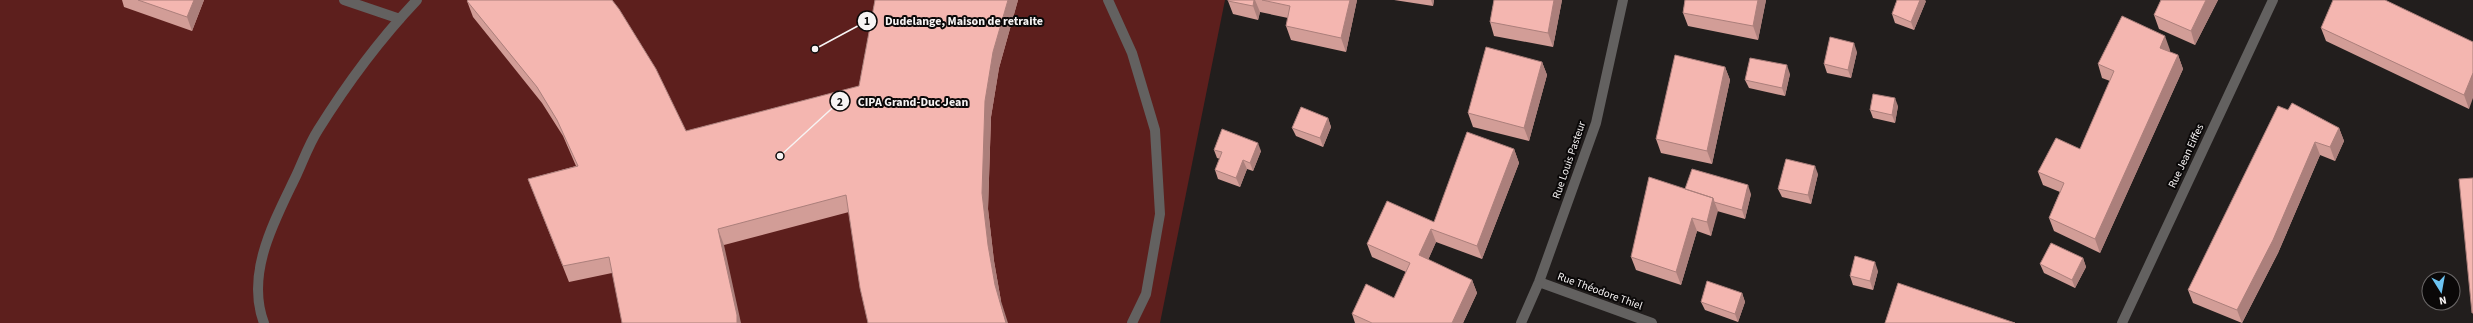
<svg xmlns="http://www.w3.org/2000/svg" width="2473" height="323" font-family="'Source Sans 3',sans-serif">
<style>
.green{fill:#5d1f1d}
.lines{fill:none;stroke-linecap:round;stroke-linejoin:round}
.lane{stroke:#636160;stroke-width:10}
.street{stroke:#636160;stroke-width:10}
.wall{fill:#d29d97}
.shaded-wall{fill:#ab7f7b}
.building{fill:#f4b6b0;stroke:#ab7f7b}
.labels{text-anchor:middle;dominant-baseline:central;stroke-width:4;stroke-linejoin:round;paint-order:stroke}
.street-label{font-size:11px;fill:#f7f4f4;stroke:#0a0808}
.leader{fill:none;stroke:#f7f4f4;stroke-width:1.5}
.callout-dot{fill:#f7f4f4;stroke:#0a0808;stroke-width:1.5}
.mark-label{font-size:12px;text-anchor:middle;font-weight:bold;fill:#111}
.callout-label{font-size:12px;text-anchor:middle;font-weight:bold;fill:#f7f4f4;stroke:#0a0808;stroke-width:4;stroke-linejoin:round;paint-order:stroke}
</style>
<rect width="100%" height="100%" fill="#221e1d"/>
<!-- green -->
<path class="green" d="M0 0H1225L1160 323H0Z"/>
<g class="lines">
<!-- lane -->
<path class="lane" d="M344 0 400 19
M1108 0 1132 53 1155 130 1160 214 1146 294 1132 323
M264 323C245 273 275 220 296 176 303 161 309 144 318 130 346 85 381 38 417 0"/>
<!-- street -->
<path class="street" d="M1539 282 1652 323
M1521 323 1539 282 1596 123 1623 0
M2122 323 2273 0"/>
</g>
<!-- wall -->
<path class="wall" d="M122 0H204L192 31 124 7Z
M875 0H1018L999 68 991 117 988 209 994 261 1001 301 849 212 724 245 612 273 569 282 528 179 576 166 563 136 542 103 473 17 467 1 686 131 859 86Z
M1228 0H1357L1346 52 1291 40 1286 26 1288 18 1260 12 1258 20 1233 14 1228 1Z
M1394 0H1434L1433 6Z
M1494 0H1562L1553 47 1494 36 1490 22Z
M1685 0H1766L1758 40 1688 26 1683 13Z
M2161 0H2218L2195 45 2159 29 2154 15Z
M1926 1 1914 30 1895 23 1892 14Z
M2321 28 2473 42 2469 109 2326 41Z
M2170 50 2169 52 2178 55 2183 69 2100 253 2054 231 2049 218 2060 192 2043 185 2038 172 2080 149 2110 81 2102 78 2098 64Z
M1857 52 1851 78 1827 73 1824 64Z
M1542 62 1547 75 1529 141 1473 127 1468 113Z
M1725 67 1730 80 1712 164 1661 153 1656 139Z
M1790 74 1785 96 1749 88 1745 80Z
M1898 106 1895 123 1873 118 1870 110Z
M2288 110 2339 128 2344 141 2335 161 2320 155 2278 253 2242 323 2193 303 2188 290Z
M1328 118 1331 127 1323 147 1296 136 1292 128Z
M1514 149 1519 163 1482 259 1436 242 1428 260 1472 280 1477 293 1463 323H1355L1352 314 1394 298 1406 272 1372 257 1367 244 1434 222Z
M1214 150 1261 151 1253 171 1247 169 1240 187 1218 179 1215 170 1220 159 1217 158Z
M1818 174 1811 204 1782 197 1778 189Z
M1685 189 1751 194 1745 219 1717 211 1711 236 1697 231 1681 285 1636 270 1631 257Z
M2083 258 2086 267 2075 288 2044 273 2040 264Z
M1878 271 1873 290 1853 285 1850 276Z
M1742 293 1745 302 1738 322 1705 310 1701 302Z"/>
<!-- shaded-wall -->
<path class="shaded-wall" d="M194 0H204L192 31 187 17Z
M1008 0H1018L999 68 991 117 988 209 994 261 1001 301 1008 323H1006L995 285 988 245 982 193 985 101 993 52Z
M1254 0H1255L1260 12 1258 20 1253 6Z
M1350 0H1357L1346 52 1341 38Z
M1431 0H1434L1433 6Z
M1554 0H1562L1553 47 1548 33Z
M1758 0H1766L1758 40 1753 26Z
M1920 0H1925L1926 1 1914 30 1911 22Z
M2206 0H2218L2195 45 2191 31Z
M2165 36 2170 50 2165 61 2160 48Z
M1854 43 1857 52 1851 78 1848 70Z
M2178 55 2183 69 2100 253 2095 239Z
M1542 62 1547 75 1529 141 1524 128Z
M1787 65 1790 74 1785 96 1782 88Z
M1725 67 1730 80 1712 164 1707 151Z
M2473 73V98L2469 109 2464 95Z
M1895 98 1898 106 1895 123 1892 115Z
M1328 118 1331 127 1323 147 1320 138Z
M2339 128 2344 141 2335 161 2330 147Z
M2315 142 2320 155 2278 253 2242 323 2237 310Z
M1258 143 1261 151 1253 171 1250 163Z
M1514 149 1519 163 1482 259 1477 246Z
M1243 160 1247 169 1240 187 1236 178Z
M1815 166 1818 174 1811 204 1808 195Z
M1748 185 1751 194 1745 219 1742 210Z
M1713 198 1718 211 1711 236 1707 222Z
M1692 218 1697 231 1681 285 1676 272Z
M718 229 724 245 741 323H737Z
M1431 229 1436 242 1424 269 1419 255Z
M2083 258 2086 267 2075 288 2072 280Z
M1875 262 1878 271 1873 290 1870 281Z
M1472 280 1477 293 1463 323H1452Z
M1742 293 1745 302 1738 322 1735 314Z"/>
<!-- building -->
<path class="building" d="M138 0H194L187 17Z
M468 0H612L619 9 656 69 686 131 859 86 875 0H1008L993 52 985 101 982 193 988 245 995 285 1006 323H868L860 288 846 195 718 229 737 315V323H622L609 257 563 266 528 179 578 166 557 120 537 87 467 1Z
M1228 0H1254L1253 6 1228 1Z
M1262 0H1350L1341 38 1286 26 1290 6Z
M1494 0H1554L1548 33 1490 22Z
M1685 0H1758L1753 26 1683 13Z
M1897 0H1920L1911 22 1892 14Z
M2161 0H2206L2191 31 2154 15Z
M2333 0H2385L2473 42V73L2464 95 2321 28Z
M2122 16 2165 36 2160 48 2178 55 2095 239 2049 218 2064 183 2038 172 2056 138 2080 149 2114 71 2098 64Z
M1830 37 1854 43 1848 70 1824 64Z
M1486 47 1542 62 1524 128 1468 113Z
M1675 55 1725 67 1707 151 1656 139Z
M1750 58 1787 65 1782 88 1745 80Z
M1873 94 1895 98 1892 115 1870 110Z
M2292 103 2339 128 2330 147 2315 142 2273 240 2237 310 2188 290 2278 106 2288 110Z
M1301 107 1328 118 1320 138 1292 128Z
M1222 129 1258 143 1250 163 1243 160 1236 178 1215 170 1222 152 1214 150Z
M1467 132 1514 149 1477 246 1431 229 1419 255 1472 280 1452 323H1372L1352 314 1366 284 1394 298 1410 263 1367 244 1387 201 1434 222Z
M1786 159 1815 166 1808 195 1778 189Z
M1692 169 1748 185 1742 210 1714 202 1713 198 1685 189Z
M1649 177 1713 198 1707 222 1692 218 1676 272 1631 257Z
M2473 178V313H2472L2459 179Z
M2051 243 2083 258 2072 280 2040 264Z
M1855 256 1875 262 1870 281 1850 276Z
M1707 281 1742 293 1735 314 1701 302Z
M1898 283 2015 323H1885Z"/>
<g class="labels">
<!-- street labels -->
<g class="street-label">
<text transform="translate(2186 156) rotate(-65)">Rue Jean Eiffes</text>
<text transform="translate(1569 160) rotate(-71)">Rue Louis Pasteur</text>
<text transform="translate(1600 291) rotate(20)">Rue Théodore Thiel</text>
</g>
</g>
<!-- callouts -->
<path class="leader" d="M815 49L867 21M780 156L840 101"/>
<g class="callout-dot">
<circle cx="815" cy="49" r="4"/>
<circle cx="780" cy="156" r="4"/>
<circle cx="867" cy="21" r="10"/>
<circle cx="840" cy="101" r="10"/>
</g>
<g class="mark-label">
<text x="867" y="25">1</text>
<text x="840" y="106">2</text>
</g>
<g class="callout-label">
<text x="964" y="25">Dudelange, Maison de retraite</text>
<text x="913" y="106">CIPA Grand-Duc Jean</text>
</g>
<!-- north arrow -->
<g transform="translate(2441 291) rotate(169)"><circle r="19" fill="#0a0808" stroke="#696666"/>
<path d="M0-3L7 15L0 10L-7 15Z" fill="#6cc3f2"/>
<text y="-6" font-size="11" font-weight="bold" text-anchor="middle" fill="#f7f4f4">N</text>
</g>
</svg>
